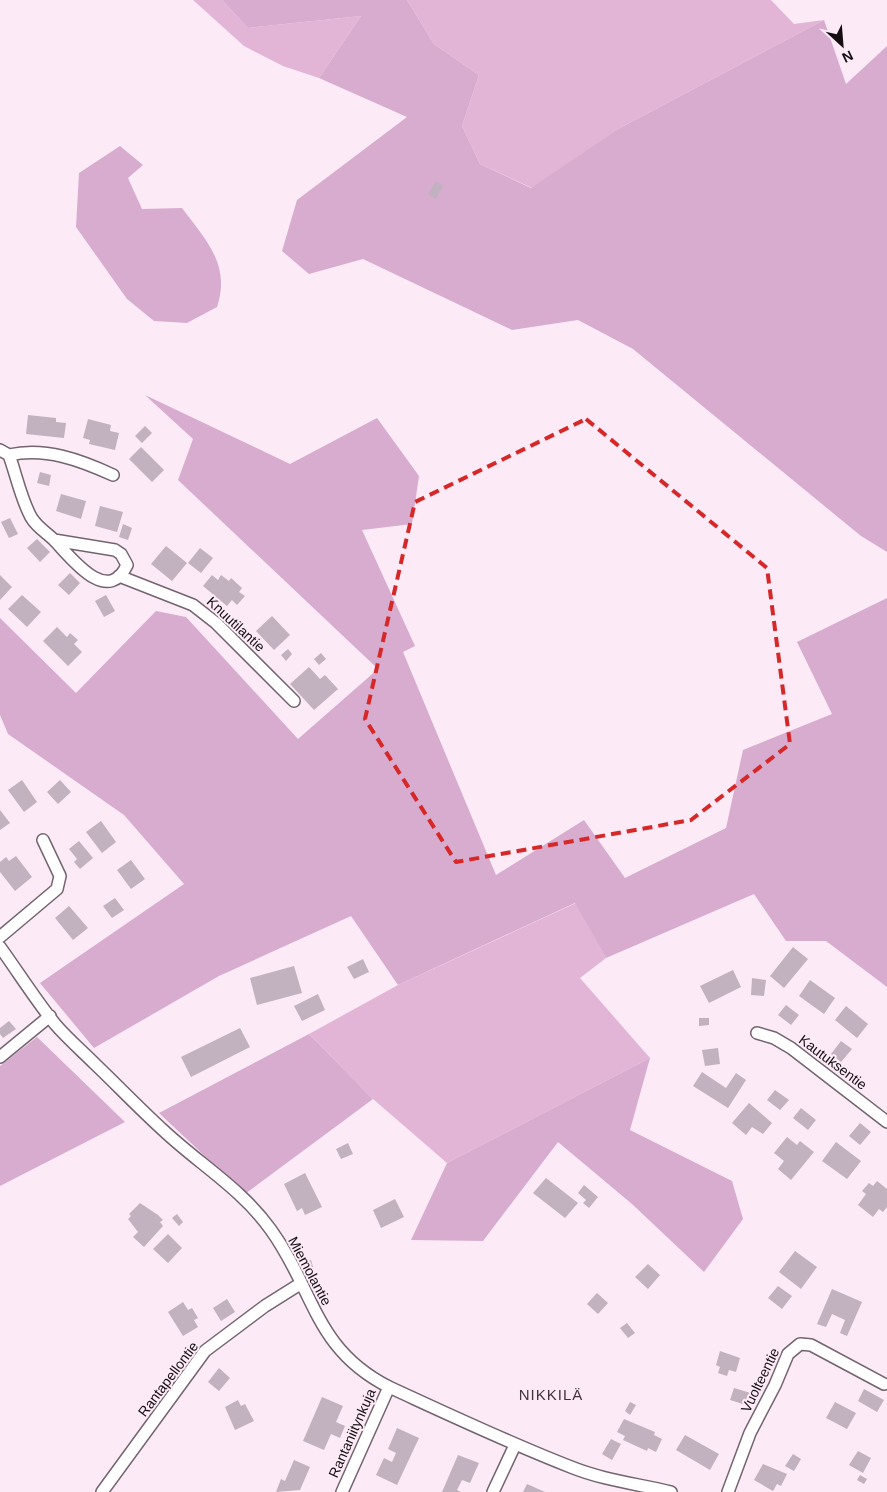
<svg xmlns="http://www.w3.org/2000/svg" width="887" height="1492" font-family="Arial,sans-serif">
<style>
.green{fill:#e2b5d7}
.forest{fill:#d8acce}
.building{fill:#c2b1be}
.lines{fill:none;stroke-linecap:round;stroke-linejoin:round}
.street-casing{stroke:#736470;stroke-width:14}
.street{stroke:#fff;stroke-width:11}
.marked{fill:none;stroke:#d62828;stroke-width:4;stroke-dasharray:10 6;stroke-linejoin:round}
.labels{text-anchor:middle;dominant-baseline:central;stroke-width:4;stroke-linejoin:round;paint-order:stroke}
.street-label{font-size:14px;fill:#140e13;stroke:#fceaf7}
.neighbourhood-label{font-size:15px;letter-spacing:1px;fill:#42343f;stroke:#fceaf7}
</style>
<rect width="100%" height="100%" fill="#fceaf7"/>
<!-- green -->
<path class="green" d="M193 0H222L248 28 361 16 319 78 283 66 244 46Z
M407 0H771L794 24 824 20 616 130 532 188 480 164 462 126 479 75 434 44Z
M576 903 606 958 580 978 650 1058 447 1163 373 1099 309 1034 398 985Z"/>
<!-- forest -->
<path class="forest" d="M222 0H407L434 44 479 75 462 126 480 164 531 188 616 130 824 20 846 84 887 46V552L861 536 633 349 578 320 512 330 363 259 309 274 282 251 297 200 407 117 319 78 361 16 248 28Z
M120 146 143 165 128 178 142 209 182 208C206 240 231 265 217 307L187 323 154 321 127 299 76 227 79 173Z
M145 395 290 464 377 418 419 476 412 524 362 530 415 646 403 652 496 875 584 820 625 878 726 828 743 750 832 714 797 642 887 598V987L826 941H786L754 894 606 958 575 903 398 985 351 916 219 976 94 1048 40 983 184 884 124 815 8 734 0 715V618L76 693 156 611 186 617 298 739 378 669 178 480 193 439Z
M309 1034 373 1099 245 1194 159 1113Z
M37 1037 125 1122 0 1186V1066Z
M650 1058 630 1130 732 1181 743 1219 704 1272 632 1204 558 1142 483 1241 411 1240 447 1163Z"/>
<!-- building -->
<path class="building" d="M436 181 443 186 436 199 428 194Z
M28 415 56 418V422L66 423 64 438 26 434Z
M88 419 111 425 110 431 119 433 115 450 89 444 90 440 83 438Z
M145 426 152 433 142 443 135 436Z
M141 447 164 470 152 482 129 459Z
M40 472 51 475 49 486 37 483Z
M61 494 86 501 81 519 56 511Z
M100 506 123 512 117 532 95 526Z
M10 518 18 534 9 538 1 522Z
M123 524 132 528 128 540 119 537Z
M37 539 50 552 40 562 27 548Z
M166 546 187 563 172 581 151 564Z
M200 548 213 558 201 573 188 563Z
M70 573 80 583 69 595 58 585Z
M0 575 12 587 0 600Z
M212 575 218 580 221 575 229 581 231 578 242 588 239 592 245 596 237 605 232 600 227 606 203 586Z
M22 595 41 612 27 627 8 609Z
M106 595 115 611 104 617 95 601Z
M272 616 290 635 274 650 256 631Z
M57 627 67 637 70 633 78 640 74 644 82 652 68 666 43 641Z
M288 649 292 654 286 661 281 655Z
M321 653 326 659 319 665 314 659Z
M309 667 320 679 325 675 338 689 314 710 290 684Z
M22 780 37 802 24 812 8 790Z
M60 780 71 792 58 804 47 792Z
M0 810 10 823 0 830Z
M101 821 116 842 102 853 86 832Z
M79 841 93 858 80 869 74 862 77 859 69 849Z
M16 856 32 877 15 891 0 872V862L6 857 9 861Z
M131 860 145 879 131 889 117 870Z
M115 898 124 910 112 918 103 906Z
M69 906 88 928 73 940 55 918Z
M793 947 808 959 784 988 770 976Z
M363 959 369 972 354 979 347 967Z
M294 966 302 993 257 1005 250 978Z
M733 970 741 987 709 1003 700 986Z
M752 978 766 980 764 996 751 995Z
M810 980 835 998 824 1014 799 996Z
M318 994 325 1010 302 1021 294 1006Z
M786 1005 799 1015 791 1025 778 1015Z
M846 1006 868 1024 857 1038 835 1020Z
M699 1018H709V1025L699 1026Z
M9 1021 16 1029 3 1038 0 1034V1028Z
M240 1028 250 1047 191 1077 181 1057Z
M841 1041 852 1049 841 1062 831 1054Z
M718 1048 720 1064 705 1066 702 1050Z
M702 1072 726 1088 736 1073 746 1080 728 1108 693 1086Z
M775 1090 789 1100 780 1110 767 1100Z
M749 1103 772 1123 763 1134 752 1127 746 1135 732 1123Z
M801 1108 816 1120 808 1130 793 1118Z
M860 1123 871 1132 860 1145 849 1136Z
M787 1137 797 1145 800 1141 814 1152 791 1180 778 1169 784 1161 774 1153Z
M836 1142 861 1161 847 1179 822 1161Z
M348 1143 353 1154 341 1159 336 1149Z
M305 1173 322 1207 305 1215 302 1208 297 1211 284 1184Z
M546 1178 578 1203 565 1218 533 1193Z
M877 1181 887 1189V1207L883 1212 879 1209 873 1217 858 1205 866 1194 862 1191 869 1183 873 1186Z
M584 1185 598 1197 589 1208 583 1203 586 1200 578 1193Z
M395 1199 404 1217 381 1228 373 1210Z
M140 1203 158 1215 163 1220 160 1222 163 1226 144 1247 133 1237 138 1232 128 1219 131 1216 129 1214Z
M177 1214 183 1222 179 1226 172 1218Z
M168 1234 182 1248 168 1263 153 1249Z
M795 1251 817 1267 801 1289 779 1272Z
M311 1260 313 1267 304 1270 301 1263Z
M648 1264 660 1275 648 1289 635 1277Z
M778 1286 792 1296 782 1309 768 1298Z
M832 1289 862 1302 847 1336 840 1333 845 1320 832 1314 826 1327 817 1324Z
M597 1293 608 1303 598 1314 587 1304Z
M227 1299 235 1312 221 1321 213 1308Z
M183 1302 188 1310 192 1308 198 1318 194 1320 198 1327 183 1336 168 1312Z
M627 1323 635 1333 628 1338 620 1328Z
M720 1351 740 1358 736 1372 729 1370 727 1376 718 1373 720 1367 716 1365Z
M219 1368 230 1378 219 1391 208 1382Z
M734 1388 754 1394 749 1406 730 1400Z
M864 1389 884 1400 877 1412 858 1401Z
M322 1397 343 1406 336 1422 345 1426 340 1438 331 1434 324 1450 303 1441Z
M238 1400 241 1406 245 1404 254 1421 235 1430 225 1407Z
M630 1402 636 1405 630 1415 625 1411Z
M835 1402 856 1413 847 1429 826 1418Z
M624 1419 655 1432 654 1435 662 1439 656 1452 648 1448 647 1451 623 1440 625 1436 617 1432Z
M397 1428 419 1438 397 1485 376 1475 384 1458 392 1462 396 1453 388 1449Z
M685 1435 719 1454 710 1470 676 1450Z
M611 1439 621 1444 612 1460 602 1454Z
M858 1451 871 1458 863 1473 849 1465Z
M793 1454 801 1459 794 1471 785 1466Z
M458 1455 479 1463 470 1483 462 1480 457 1490 461 1492H442Z
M294 1460 310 1467 300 1490 276 1492 281 1479 285 1481Z
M763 1464 787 1474 781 1486 777 1484 773 1491 754 1480Z
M860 1475 867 1479 864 1484 857 1480Z
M527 1484 545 1492H523Z"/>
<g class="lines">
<!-- street casing -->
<g class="street-casing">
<path id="street" d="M0 450 9 455C16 474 21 499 31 517 37 528 48 533 56 542 72 559 108 606 127 565L121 554 115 550 54 540
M9 455C46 447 80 460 113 475
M119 576 193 605 216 623 294 701
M0 937 57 889 60 876 43 840
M0 947C18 972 35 999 55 1024 67 1038 82 1051 95 1064 118 1086 140 1109 163 1130 199 1164 242 1189 271 1230 315 1291 314 1349 389 1387 450 1415 509 1443 571 1467 603 1480 638 1484 671 1492
M757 1033 774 1038 791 1048 887 1122
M0 1057 50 1016
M102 1492 205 1351 265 1306 300 1284
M342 1492 389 1387
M493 1492 515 1445
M728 1492 750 1433 775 1385 788 1354 800 1344 811 1345 884 1384"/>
</g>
<!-- street -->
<use href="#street" class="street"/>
</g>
<!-- marked area -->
<path class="marked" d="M586 419 767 568 790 744 691 820 456 862 365 719 415 502Z"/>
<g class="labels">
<!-- street labels -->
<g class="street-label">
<text transform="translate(236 624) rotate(43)">Knuutilantie</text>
<text transform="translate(833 1062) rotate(37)">Kautuksentie</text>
<text transform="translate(310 1271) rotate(62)">Miemolantie</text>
<text transform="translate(168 1379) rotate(-53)">Rantapellontie</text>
<text transform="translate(760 1380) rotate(-64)">Vuolteentie</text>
<text transform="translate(352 1433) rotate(-66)">Rantaniitynkuja</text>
</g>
<!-- neighbourhood labels -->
<g class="neighbourhood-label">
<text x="551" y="1394">NIKKILÄ</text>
</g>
</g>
<!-- north arrow -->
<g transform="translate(842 45) rotate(154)" stroke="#fceaf7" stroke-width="4" paint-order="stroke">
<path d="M0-4L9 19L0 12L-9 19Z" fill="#140e13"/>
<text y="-8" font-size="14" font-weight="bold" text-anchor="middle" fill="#140e13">N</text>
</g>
</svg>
